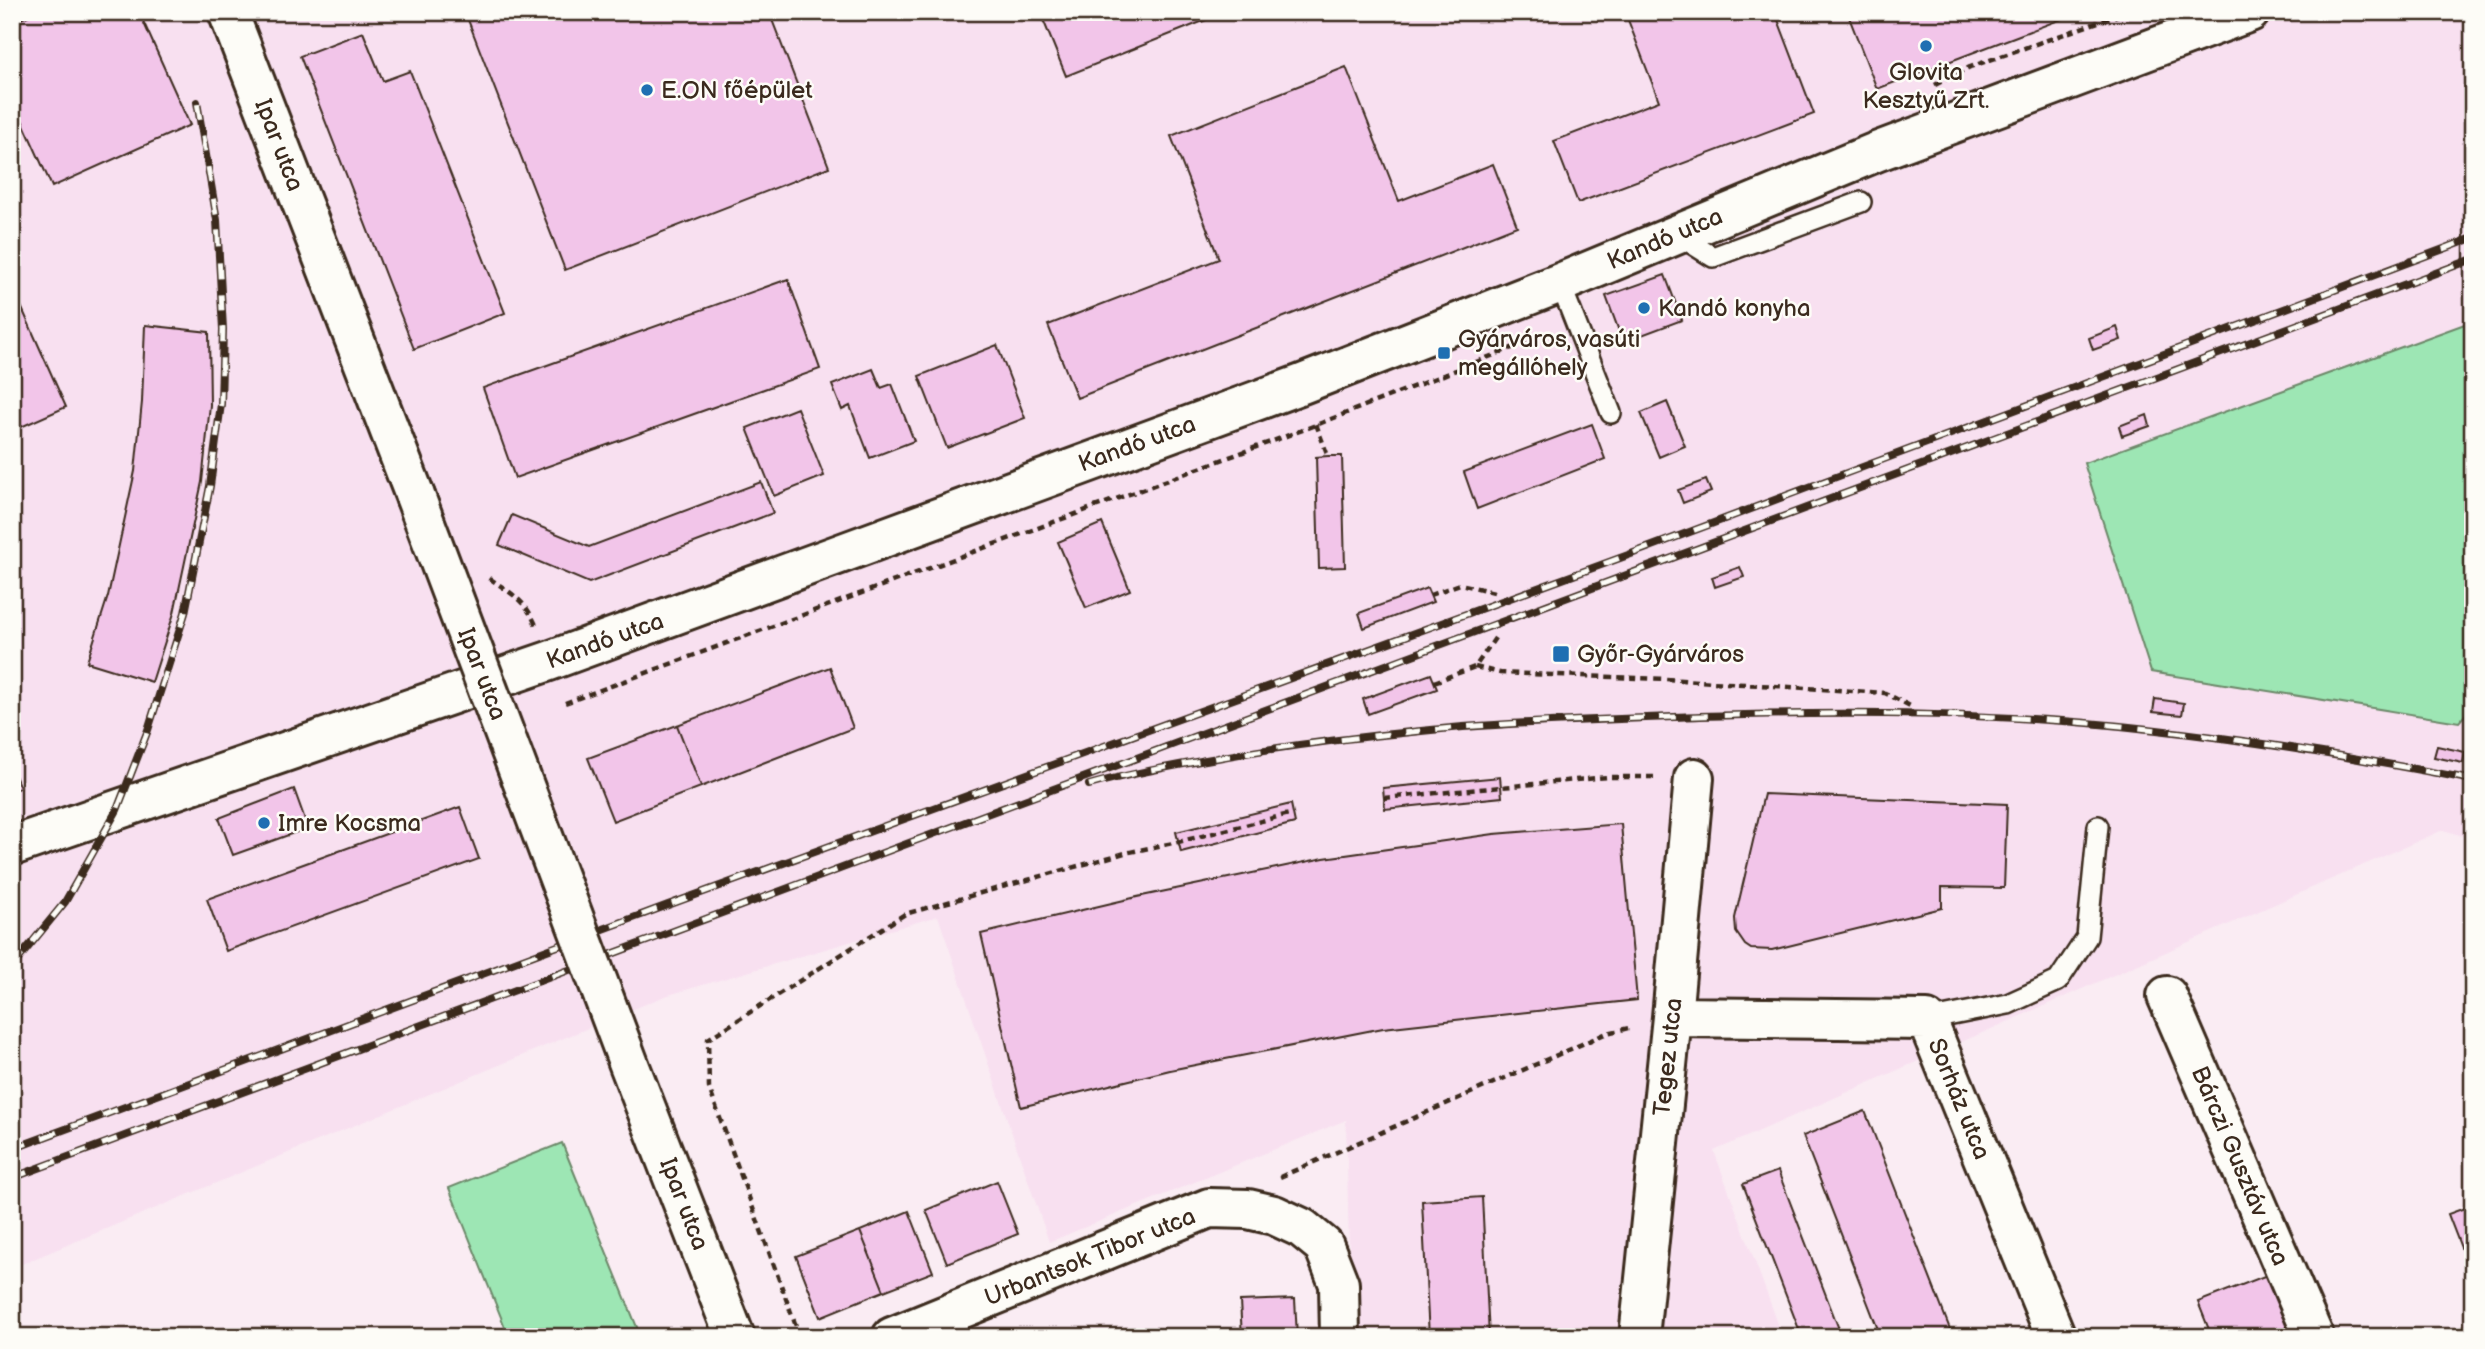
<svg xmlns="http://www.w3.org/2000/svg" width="2485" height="1349" font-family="'Balsamiq Sans',sans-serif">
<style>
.built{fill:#f8e0f0}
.green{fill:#9de6b4;stroke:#6c8869;stroke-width:2}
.building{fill:#f2c5e9;stroke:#3b2a1e;stroke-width:2}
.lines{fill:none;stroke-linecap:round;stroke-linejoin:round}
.service-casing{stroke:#3b2a1e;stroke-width:24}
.minor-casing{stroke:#3b2a1e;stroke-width:44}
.tertiary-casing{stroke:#3b2a1e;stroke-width:44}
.path{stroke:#3b2a1e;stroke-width:4.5;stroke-dasharray:7 5;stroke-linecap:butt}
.service{stroke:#fdfcf7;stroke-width:19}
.minor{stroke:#fdfcf7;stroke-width:38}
.tertiary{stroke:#fdfcf7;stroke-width:38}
.rail-casing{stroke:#3b2a1e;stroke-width:8}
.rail{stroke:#fdfcf7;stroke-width:5;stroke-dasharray:16;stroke-linecap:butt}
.tertiary-bridge-casing{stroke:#3b2a1e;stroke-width:44;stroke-linecap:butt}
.tertiary-bridge{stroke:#fdfcf7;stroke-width:38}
.poi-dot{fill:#1f6fb2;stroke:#fdfcf7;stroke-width:2.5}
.labels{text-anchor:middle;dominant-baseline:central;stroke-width:5;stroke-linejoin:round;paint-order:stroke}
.poi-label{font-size:24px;fill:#3b2a1e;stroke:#fdfcf7;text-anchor:start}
.street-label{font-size:24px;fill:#3b2a1e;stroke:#fdfcf7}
</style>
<rect width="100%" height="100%" fill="#faecf3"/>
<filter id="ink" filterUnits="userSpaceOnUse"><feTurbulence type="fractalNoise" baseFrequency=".0143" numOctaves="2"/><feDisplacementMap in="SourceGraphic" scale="14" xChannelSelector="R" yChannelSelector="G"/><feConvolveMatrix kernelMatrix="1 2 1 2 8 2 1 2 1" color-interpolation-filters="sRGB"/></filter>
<g filter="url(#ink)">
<!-- built -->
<path class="built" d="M12 12H2473V321L2085 463 2459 722 2473 706V839L2443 830 1714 1151 1783 1337H1351L1346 1120 1049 1242 938 916 665 996 12 1268Z"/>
<!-- green -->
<path class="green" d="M2473 321V706L2459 722 2151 672 2084 463Z
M562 1143 641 1337H509L449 1188Z"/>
<!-- building -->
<path class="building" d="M36 12H139L190 125 52 187 12 98V23Z
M465 12H769L829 167 565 270Z
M1040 12H1226L1066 76Z
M1625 12H1775L1814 114 1578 203 1554 141 1659 101Z
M1847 12H2080L1877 89Z
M363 32 383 81 410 71 505 313 414 349 300 56Z
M1346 67 1399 201 1493 164 1517 226 1077 398 1048 325 1219 259 1171 136Z
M1665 275 1682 320 1623 342 1606 296Z
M788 279 820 369 515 478 483 388Z
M12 286 66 407 12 431Z
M145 325 209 332 210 405 202 482 174 613 152 682 87 662 108 596 135 471 142 402Z
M2117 327 2121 340 2093 350 2089 338Z
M997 345 1025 418 947 448 919 376Z
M873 369 881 388 892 384 914 441 870 458 850 406 842 410 832 385Z
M1667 402 1685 446 1659 457 1641 413Z
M797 408 824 476 774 496 747 428Z
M2147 415 2150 426 2122 436 2119 426Z
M1592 424 1605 459 1477 509 1464 472Z
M1328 456H1342L1345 567 1319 568 1316 457Z
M1706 480 1711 492 1683 503 1678 490Z
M761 482 773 513 589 583 499 545 512 515 589 547Z
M1102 523 1130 590 1086 608 1058 542Z
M1740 567 1744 577 1715 587 1712 577Z
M1427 588 1433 602 1364 628 1359 613Z
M830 667 853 728 701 787 677 725Z
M1431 674 1437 689 1368 714 1363 699Z
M2155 699 2184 703 2182 715 2153 712Z
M677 725 701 787 613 821 588 758Z
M2437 746 2465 752 2463 763 2434 757Z
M12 768 20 788 12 791Z
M1500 777 1502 797 1385 809 1383 788Z
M294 789 308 828 233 855 219 818Z
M1764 794 2007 804 2004 888 1942 887V908L1772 950 1751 949 1745 945 1736 932 1735 918Z
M1291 804 1295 823 1181 852 1176 832Z
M460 807 479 859 226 951 207 899Z
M1621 824 1637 1000 1383 1028 1170 1070 1021 1107 981 934 1137 897 1324 858 1494 834Z
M1865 1111 1953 1337H1881L1803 1136Z
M1778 1171 1842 1337H1802L1743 1184Z
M997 1181 1018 1234 947 1263 926 1210Z
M1482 1197 1489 1337H1429L1422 1201Z
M2473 1205V1279L2448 1214Z
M909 1211 933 1272 884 1291 860 1231Z
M860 1231 884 1291 820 1317 796 1256Z
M2272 1273 2296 1337H2212L2198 1302Z
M1295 1299 1297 1337H1242L1240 1301Z"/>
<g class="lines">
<!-- service casing -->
<g class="service-casing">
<path id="service" d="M1678 235 1713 257 1861 202
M1560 283 1611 413
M1927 1020 2008 1004 2058 981 2087 937 2098 826"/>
</g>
<!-- minor casing -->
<g class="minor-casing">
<path id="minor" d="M2167 996 2314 1337
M1672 1017 1927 1020 2056 1337
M892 1337 1209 1208 1248 1209 1274 1215 1302 1228 1324 1246 1339 1284 1340 1337
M1639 1337 1672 1017 1694 778"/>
</g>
<!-- tertiary casing -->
<g class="tertiary-casing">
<path id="tertiary" d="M228 12 415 496
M12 846 549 661 1302 384 1560 283 1876 152 2250 12"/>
</g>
<!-- path -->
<path class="path" d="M1935 85 1970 67 2127 12
M1316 424 1328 456
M489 578C511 593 525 600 536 625
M1430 595 1460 584 1494 592
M1475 667 1500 673 1665 679 1885 693 1910 706
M1434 682 1475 667 1495 638
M565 703 1316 425 1550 333
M1384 798 1608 777H1655
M1280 1177 1607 1033 1633 1027
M800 1337 709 1088 708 1039 905 914 1125 853 1178 842 1293 813"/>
<!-- service -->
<use href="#service" class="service"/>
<!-- minor -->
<use href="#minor" class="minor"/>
<!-- tertiary -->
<use href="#tertiary" class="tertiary"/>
<!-- rail casing -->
<g class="rail-casing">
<path id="rail" d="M1089 785C1127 774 1167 767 1206 760 1291 744 1376 735 1463 727 1542 721 1621 719 1700 716 1849 712 2000 712 2148 729 2257 741 2365 759 2473 780
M12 967 65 902 117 810 148 730 185 613 210 486 221 404 223 329 217 220 197 102
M12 1149 668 905 1631 554 2473 238
M12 1178 2473 259"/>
</g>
<!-- rail -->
<use href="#rail" class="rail"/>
<!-- tertiary-bridge casing -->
<g class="tertiary-bridge-casing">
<path id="tertiary-bridge" d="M415 496 630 1067 735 1337"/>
</g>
<!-- tertiary-bridge -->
<use href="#tertiary-bridge" class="tertiary-bridge"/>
</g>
</g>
<!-- markers -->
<g class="poi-dot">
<circle cx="1926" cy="46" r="7"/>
<circle cx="647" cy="90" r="7"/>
<circle cx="1644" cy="308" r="7"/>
<rect x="1437" y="346" width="14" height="14" rx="3.5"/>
<rect x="1552" y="645" width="18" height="18" rx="3.5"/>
<circle cx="264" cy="823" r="7"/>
</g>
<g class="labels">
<!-- poi labels -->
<g class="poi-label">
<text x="1926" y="72" text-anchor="middle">Glovita<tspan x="1926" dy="28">Kesztyű Zrt.</tspan></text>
<text x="661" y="90">E.ON főépület</text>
<text x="1658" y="308">Kandó konyha</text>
<text x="1458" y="339">Gyárváros, vasúti<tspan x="1458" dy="28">megállóhely</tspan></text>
<text x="1577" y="654">Győr-Gyárváros</text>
<text x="278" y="823">Imre Kocsma</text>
</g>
<!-- street labels -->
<g class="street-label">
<text transform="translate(279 145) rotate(69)">Ipar utca</text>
<text transform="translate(1665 239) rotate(-23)">Kandó utca</text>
<text transform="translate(1137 444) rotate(-20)">Kandó utca</text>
<text transform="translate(605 641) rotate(-20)">Kandó utca</text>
<text transform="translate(482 674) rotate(69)">Ipar utca</text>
<text transform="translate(1668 1057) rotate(-84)">Tegez utca</text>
<text transform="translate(1959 1099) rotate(68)">Sorház utca</text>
<text transform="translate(2240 1166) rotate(67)">Bárczi Gusztáv utca</text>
<text transform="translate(684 1204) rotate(69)">Ipar utca</text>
<text transform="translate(1090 1257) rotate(-22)">Urbantsok Tibor utca</text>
</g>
</g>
<!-- margin -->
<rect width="2485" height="1349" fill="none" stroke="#fdfcf7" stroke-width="42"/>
<rect x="21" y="21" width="2443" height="1307" fill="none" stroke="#3b2a1e" stroke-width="2.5" filter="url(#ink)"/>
</svg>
